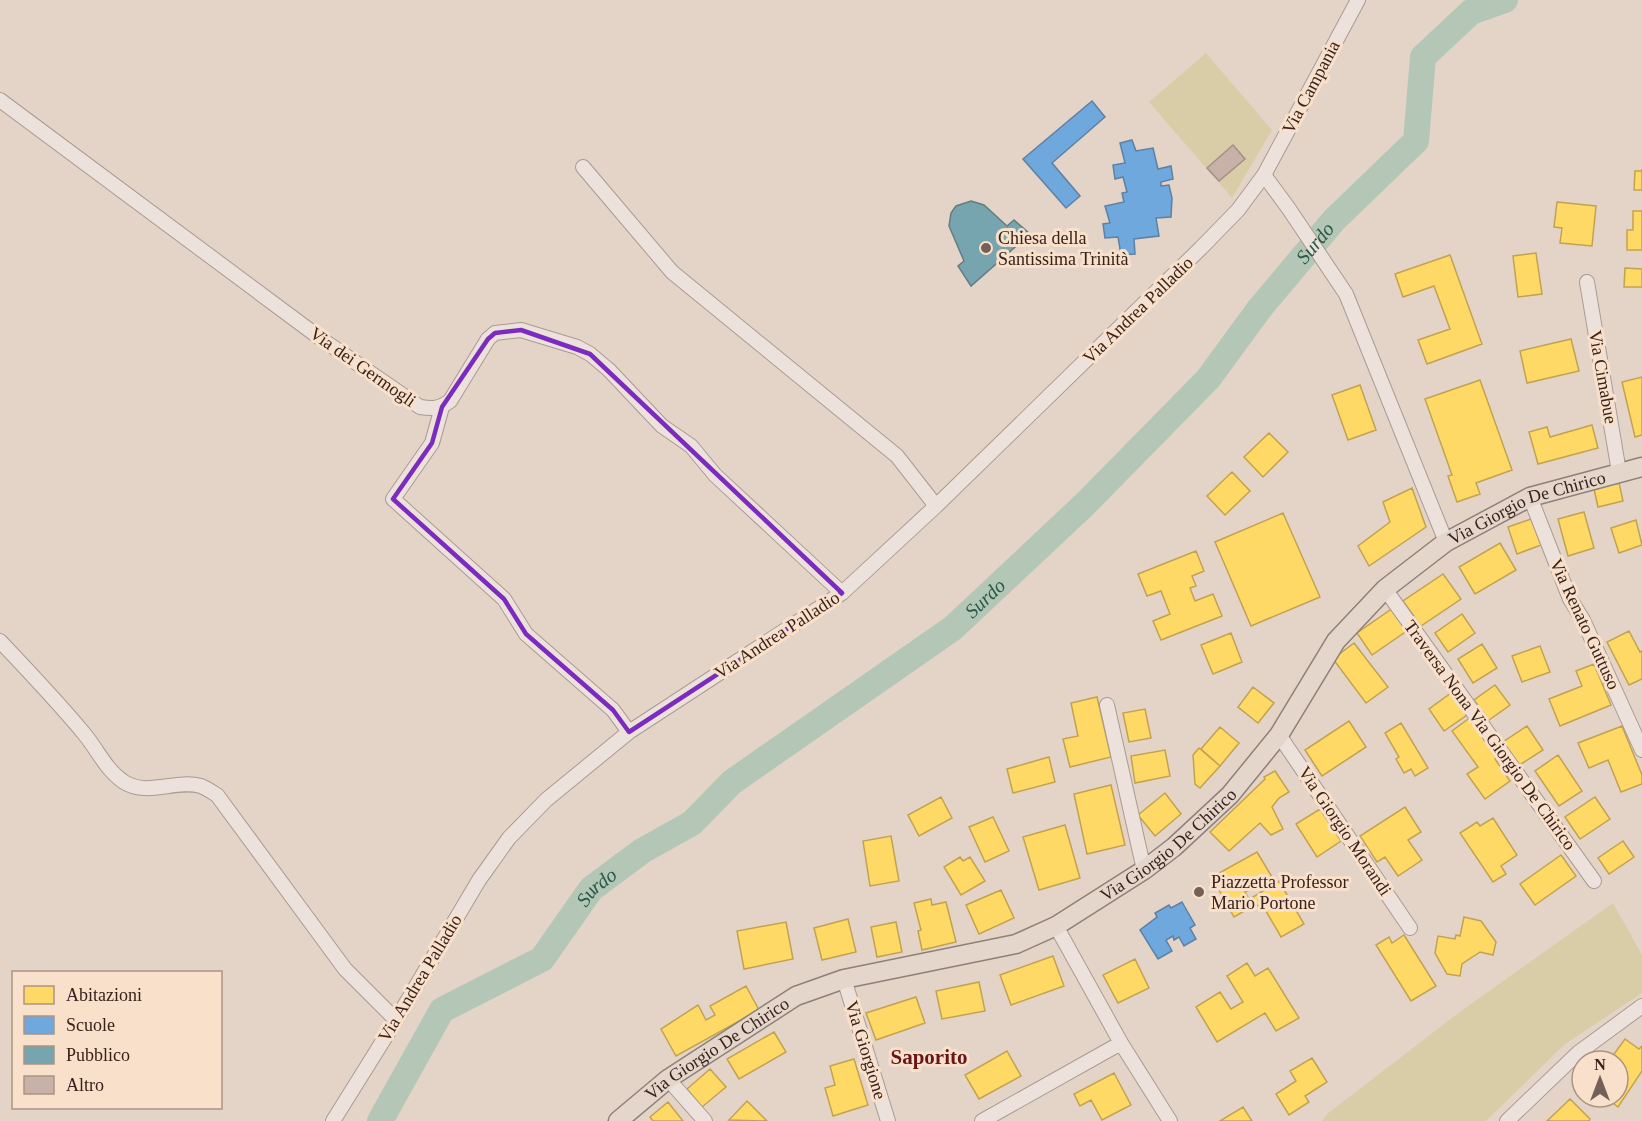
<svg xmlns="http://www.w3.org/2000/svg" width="1642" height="1121" font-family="'Times New Roman',serif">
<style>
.green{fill:#d9cda8}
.homes{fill:#ffd966;stroke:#c3a24f;stroke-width:1.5}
.schools{fill:#6fa8dc;stroke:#5e80a2;stroke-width:1.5}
.public{fill:#76a5af;stroke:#637d82;stroke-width:1.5}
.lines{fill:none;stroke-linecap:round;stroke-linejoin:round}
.river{stroke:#b4c7b6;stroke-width:26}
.building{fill:#c8b1a8;stroke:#a48f87;stroke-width:1.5}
.minor-casing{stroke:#a99a92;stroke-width:16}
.major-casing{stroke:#8e8079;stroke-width:21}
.minor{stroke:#ece2db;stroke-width:14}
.major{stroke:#e4d6cb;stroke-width:18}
.marked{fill:none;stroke:#7b2cbf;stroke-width:4.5;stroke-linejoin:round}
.poi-dot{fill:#746057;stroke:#f8e0cb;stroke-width:2}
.labels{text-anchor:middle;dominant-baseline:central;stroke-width:6;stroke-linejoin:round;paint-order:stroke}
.street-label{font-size:18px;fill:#37211a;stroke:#f8e0cb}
.poi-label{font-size:18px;fill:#37211a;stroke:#f8e0cb;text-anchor:start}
.water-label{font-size:20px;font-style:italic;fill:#285949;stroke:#f8e0cb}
.quarter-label{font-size:21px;font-weight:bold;fill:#68161a;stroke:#f8e0cb}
</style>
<rect width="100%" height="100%" fill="#e4d4c8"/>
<!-- green -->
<path class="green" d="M1206 53 1272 130 1232 198 1149 102Z
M1613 903 1642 955V993L1565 1044 1486 1121H1322L1327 1114 1461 1011Z"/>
<!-- homes -->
<path class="homes" d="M1642 169V190H1634L1635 171H1642Z
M1557 202 1596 206 1592 246 1560 243 1562 228 1554 227Z
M1633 211H1642V250H1627V230H1633Z
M1536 253 1542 294 1518 297 1513 256Z
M1450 255 1482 344 1427 364 1418 340 1450 329 1434 286 1403 297 1395 274Z
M1625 268 1642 269V287H1624Z
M1571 339 1579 371 1527 383 1520 351Z
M1642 377V435L1635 437 1622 382Z
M1480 380 1512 470 1476 483 1480 494 1457 502 1448 476 1452 475 1425 399Z
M1360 385 1376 430 1348 440 1332 395Z
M1592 425 1598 448 1538 464 1529 432 1547 427 1550 437Z
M1269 433 1288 452 1263 477 1244 457Z
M1232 472 1250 491 1225 515 1207 496Z
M1619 483 1623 501 1598 507 1594 489Z
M1412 488 1426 527 1369 566 1358 546 1390 522 1383 502Z
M1584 512 1594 548 1568 556 1558 519Z
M1283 513 1320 597 1251 626 1215 542Z
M1531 519 1541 545 1517 554 1508 527Z
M1636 520 1642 545 1619 553 1611 528Z
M1500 543 1516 570 1475 594 1459 567Z
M1196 551 1204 571 1192 576 1196 586 1190 588 1195 601 1213 594 1222 616 1161 640 1153 621 1170 614 1161 591 1147 596 1138 574Z
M1443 574 1461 599 1421 626 1403 601Z
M1393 608 1408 630 1372 655 1357 633Z
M1462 614 1475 633 1448 652 1435 633Z
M1629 631 1640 652 1642 651V679L1629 685 1607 642Z
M1231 633 1242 662 1213 674 1201 645Z
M1354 643 1388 687 1366 703 1333 659Z
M1482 644 1497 668 1473 683 1458 659Z
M1540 646 1550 672 1522 682 1512 656Z
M1594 664 1611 705 1560 726 1549 699 1582 686 1576 671Z
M1495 685 1510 705 1489 720 1474 700Z
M1253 687 1274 703 1258 723 1238 707Z
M1451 693 1467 715 1444 731 1429 709Z
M1097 697 1111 757 1070 767 1063 739 1078 736 1071 703Z
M1145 709 1151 738 1129 742 1123 713Z
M1471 717 1499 756 1495 759 1510 781 1485 799 1467 774 1478 767 1452 731Z
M1349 721 1366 747 1322 776 1305 750Z
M1401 723 1428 768 1415 776 1411 769 1404 773 1396 759 1399 757 1385 733Z
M1527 726 1543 750 1518 766 1503 742Z
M1622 726 1642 775V784L1621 792 1608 760 1589 768 1578 743Z
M1220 727 1239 743 1220 766 1201 749Z
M1199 748 1220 766 1200 788 1195 784 1193 755Z
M1165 750 1170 776 1135 783 1131 756Z
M1558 755 1582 791 1559 806 1535 771Z
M1049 757 1055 782 1013 793 1007 769Z
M1275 771 1289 792 1279 798 1272 807 1283 829 1271 835 1260 823 1229 851 1210 832 1265 779 1264 777Z
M1111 785 1125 845 1087 854 1074 794Z
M1165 793 1181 814 1155 836 1138 815Z
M941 797 952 818 919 836 908 815Z
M1595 797 1610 819 1580 839 1565 817Z
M1405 807 1421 832 1408 840 1422 860 1398 876 1385 857 1377 862 1360 836Z
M1320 809 1341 841 1317 857 1296 824Z
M993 817 1009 851 985 862 969 827Z
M1493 818 1517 855 1501 866 1506 874 1493 882 1460 833 1477 822 1480 826Z
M1065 825 1080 878 1039 890 1023 837Z
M891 836 899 881 870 886 863 841Z
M1623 841 1634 857 1609 874 1598 858Z
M1257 852 1272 877 1245 892 1253 906 1234 917 1212 877Z
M1561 855 1576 876 1535 905 1520 884Z
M960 857 963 861 970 857 985 881 961 895 944 867Z
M1279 881 1304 924 1281 937 1263 906 1259 908 1253 897Z
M1001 890 1014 918 979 934 966 905Z
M931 899 932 905 946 902 956 942 922 950 918 931 921 930 914 903Z
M1464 917 1481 921 1496 942 1493 955 1480 952 1462 964 1460 976 1447 974 1435 953 1438 936 1455 939 1456 935 1460 936Z
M848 919 856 952 822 960 814 928Z
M786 922 793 959 744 969 737 931Z
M896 922 902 952 877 957 871 927Z
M1404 935 1436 986 1411 1001 1376 945 1389 937 1392 943Z
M1053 956 1064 986 1011 1005 1000 975Z
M1135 959 1149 988 1118 1003 1103 975Z
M1247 963 1255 976 1268 968 1299 1018 1276 1031 1265 1013 1217 1042 1196 1007 1220 992 1231 1009 1243 1002 1227 976Z
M979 982 985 1011 942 1019 936 991Z
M746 986 759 1010 676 1056 661 1029 698 1005 706 1020 715 1015 710 1006Z
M916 997 925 1023 876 1040 866 1013Z
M774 1032 786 1052 739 1079 727 1059Z
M1625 1039 1639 1049 1642 1046V1071L1618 1107 1605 1097H1618V1061H1609Z
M1007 1051 1021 1076 979 1099 965 1075Z
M1312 1058 1327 1082 1305 1096 1309 1102 1289 1115 1276 1094 1296 1081 1290 1071Z
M854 1059 868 1105 833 1116 825 1088 835 1085 830 1066Z
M710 1069 726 1087 702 1107 687 1089Z
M1114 1073 1131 1105 1102 1120 1091 1100 1080 1106 1074 1094Z
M1570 1099 1590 1119 1589 1121H1547Z
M747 1101 767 1121 729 1120Z
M668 1102 683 1121H653L650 1117Z
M1243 1107 1252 1121H1220Z"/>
<!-- schools -->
<path class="schools" d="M1092 101 1105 117 1052 163 1080 196 1066 208 1023 159Z
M1132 140 1136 151 1153 148 1158 169 1171 166 1173 179 1161 182V186L1169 185 1172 198 1171 217 1156 218 1159 236 1134 239 1135 254 1121 255 1118 237 1105 238 1103 224 1110 223 1105 206 1124 202 1122 193 1127 192 1123 177 1115 179 1113 165 1125 163 1120 143Z
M1182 902 1195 925 1190 928 1196 939 1184 946 1179 937 1174 940 1173 936 1166 940 1172 951 1158 959 1140 930 1157 917 1155 913 1169 905 1171 908Z"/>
<!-- public -->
<path class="public" d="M971 201 984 205 1007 226 1014 220 1030 234 971 286 958 266 964 261 949 226 951 213 956 206Z"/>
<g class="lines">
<!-- river -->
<path class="river" id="s1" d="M380 1121 442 1010 542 959 591 889 642 851 692 823 732 782 953 628 1084 505 1208 379 1260 308 1334 220 1416 141 1423 57 1471 12 1505 0"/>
</g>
<!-- building -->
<path class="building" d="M1233 145 1245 159 1219 181 1207 168Z"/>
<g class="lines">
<!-- minor casing -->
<g class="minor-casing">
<path id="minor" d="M0 100 320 338 420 407C433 409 439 409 450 401L488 339 495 333 521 330 577 347 590 354 609 370 662 426 691 446 715 475 842 593
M583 167 672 272 897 456 936 506
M1264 175 1289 209 1346 294 1446 542
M1587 282 1619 472
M442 407 432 443 393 499 504 599 526 634 613 710 629 732
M1530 497 1570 599 1583 620 1642 750
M1385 589 1594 881
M0 641C29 672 59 703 86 736 98 751 107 771 124 782 148 797 175 779 201 786 206 788 212 792 217 795L345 969 396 1020
M1107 705 1144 870
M1279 735 1410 928
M1056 926 1121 1043 1170 1121
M844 979 888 1121
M668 1079 705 1121
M333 1121 396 1020 479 880 509 838 546 800 629 732 842 593 936 506 1201 248 1238 210 1264 175 1358 0
M982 1121 1121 1043
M1507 1121 1578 1053 1642 1006"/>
</g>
<!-- major casing -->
<g class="major-casing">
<g id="major">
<path id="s2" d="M618 1121 668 1079 796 996 844 979 1016 944 1056 926 1144 870 1174 847 1230 795 1279 735 1336 641 1385 589 1446 542 1530 497 1642 467"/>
</g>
</g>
<!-- minor -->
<use href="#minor" class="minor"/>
<!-- major -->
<use href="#major" class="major"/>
</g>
<!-- marked area -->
<path class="marked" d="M521 330 590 354 842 593 629 732 613 710 526 634 504 599 393 499 432 443 442 407 488 339 495 333Z"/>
<!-- markers -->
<g class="poi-dot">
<circle cx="986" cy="248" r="6"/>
<circle cx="1199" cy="892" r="6"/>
</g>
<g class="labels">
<!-- street labels -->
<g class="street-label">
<text transform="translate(1311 87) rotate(-62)">Via Campania</text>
<text transform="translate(1138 310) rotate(-44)">Via Andrea Palladio</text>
<text transform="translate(363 367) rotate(35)">Via dei Germogli</text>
<text transform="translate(1603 377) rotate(80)">Via Cimabue</text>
<text stroke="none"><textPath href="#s2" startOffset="1131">Via Giorgio De Chirico</textPath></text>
<text transform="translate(1585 624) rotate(65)">Via Renato Guttuso</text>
<text transform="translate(777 635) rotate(-33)">Via Andrea Palladio</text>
<text transform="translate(1490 735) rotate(54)">Traversa Nona Via Giorgio De Chirico</text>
<text transform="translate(1345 831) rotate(56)">Via Giorgio Morandi</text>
<text stroke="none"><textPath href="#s2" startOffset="627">Via Giorgio De Chirico</textPath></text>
<text transform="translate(420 978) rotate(-59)">Via Andrea Palladio</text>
<text stroke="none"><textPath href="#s2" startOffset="123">Via Giorgio De Chirico</textPath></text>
<text transform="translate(866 1050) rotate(73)">Via Giorgione</text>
</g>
<!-- poi labels -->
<g class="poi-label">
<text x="998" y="238">Chiesa della<tspan x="998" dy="21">Santissima Trinità</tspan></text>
<text x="1211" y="882">Piazzetta Professor<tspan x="1211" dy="21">Mario Portone</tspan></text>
</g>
<!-- water labels -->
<g class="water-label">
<text stroke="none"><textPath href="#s1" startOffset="1302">Surdo</textPath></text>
<text stroke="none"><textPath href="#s1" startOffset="816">Surdo</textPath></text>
<text stroke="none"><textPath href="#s1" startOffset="330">Surdo</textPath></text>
</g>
<!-- quarter labels -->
<g class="quarter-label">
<text x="929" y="1057">Saporito</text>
</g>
</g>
<!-- legend -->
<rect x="12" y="971" width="210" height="138" fill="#f8e0cb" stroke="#ab9484" stroke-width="1.5"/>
<rect x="24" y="986" width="30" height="18" fill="#ffd966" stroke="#ab9484" stroke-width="1.5"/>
<text x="66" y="1001" font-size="18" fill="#37211a">Abitazioni</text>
<rect x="24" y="1016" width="30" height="18" fill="#6fa8dc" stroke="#ab9484" stroke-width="1.5"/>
<text x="66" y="1031" font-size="18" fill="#37211a">Scuole</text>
<rect x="24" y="1046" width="30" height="18" fill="#76a5af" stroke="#ab9484" stroke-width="1.5"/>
<text x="66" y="1061" font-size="18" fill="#37211a">Pubblico</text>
<rect x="24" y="1076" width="30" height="18" fill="#c8b1a8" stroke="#ab9484" stroke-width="1.5"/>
<text x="66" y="1091" font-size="18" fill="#37211a">Altro</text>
<!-- north arrow -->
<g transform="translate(1600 1079)"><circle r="28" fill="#f8e0cb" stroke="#ab9484" stroke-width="1.5"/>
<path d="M0-4.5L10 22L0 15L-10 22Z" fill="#746057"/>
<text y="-9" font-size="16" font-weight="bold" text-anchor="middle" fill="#37211a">N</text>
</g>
</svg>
